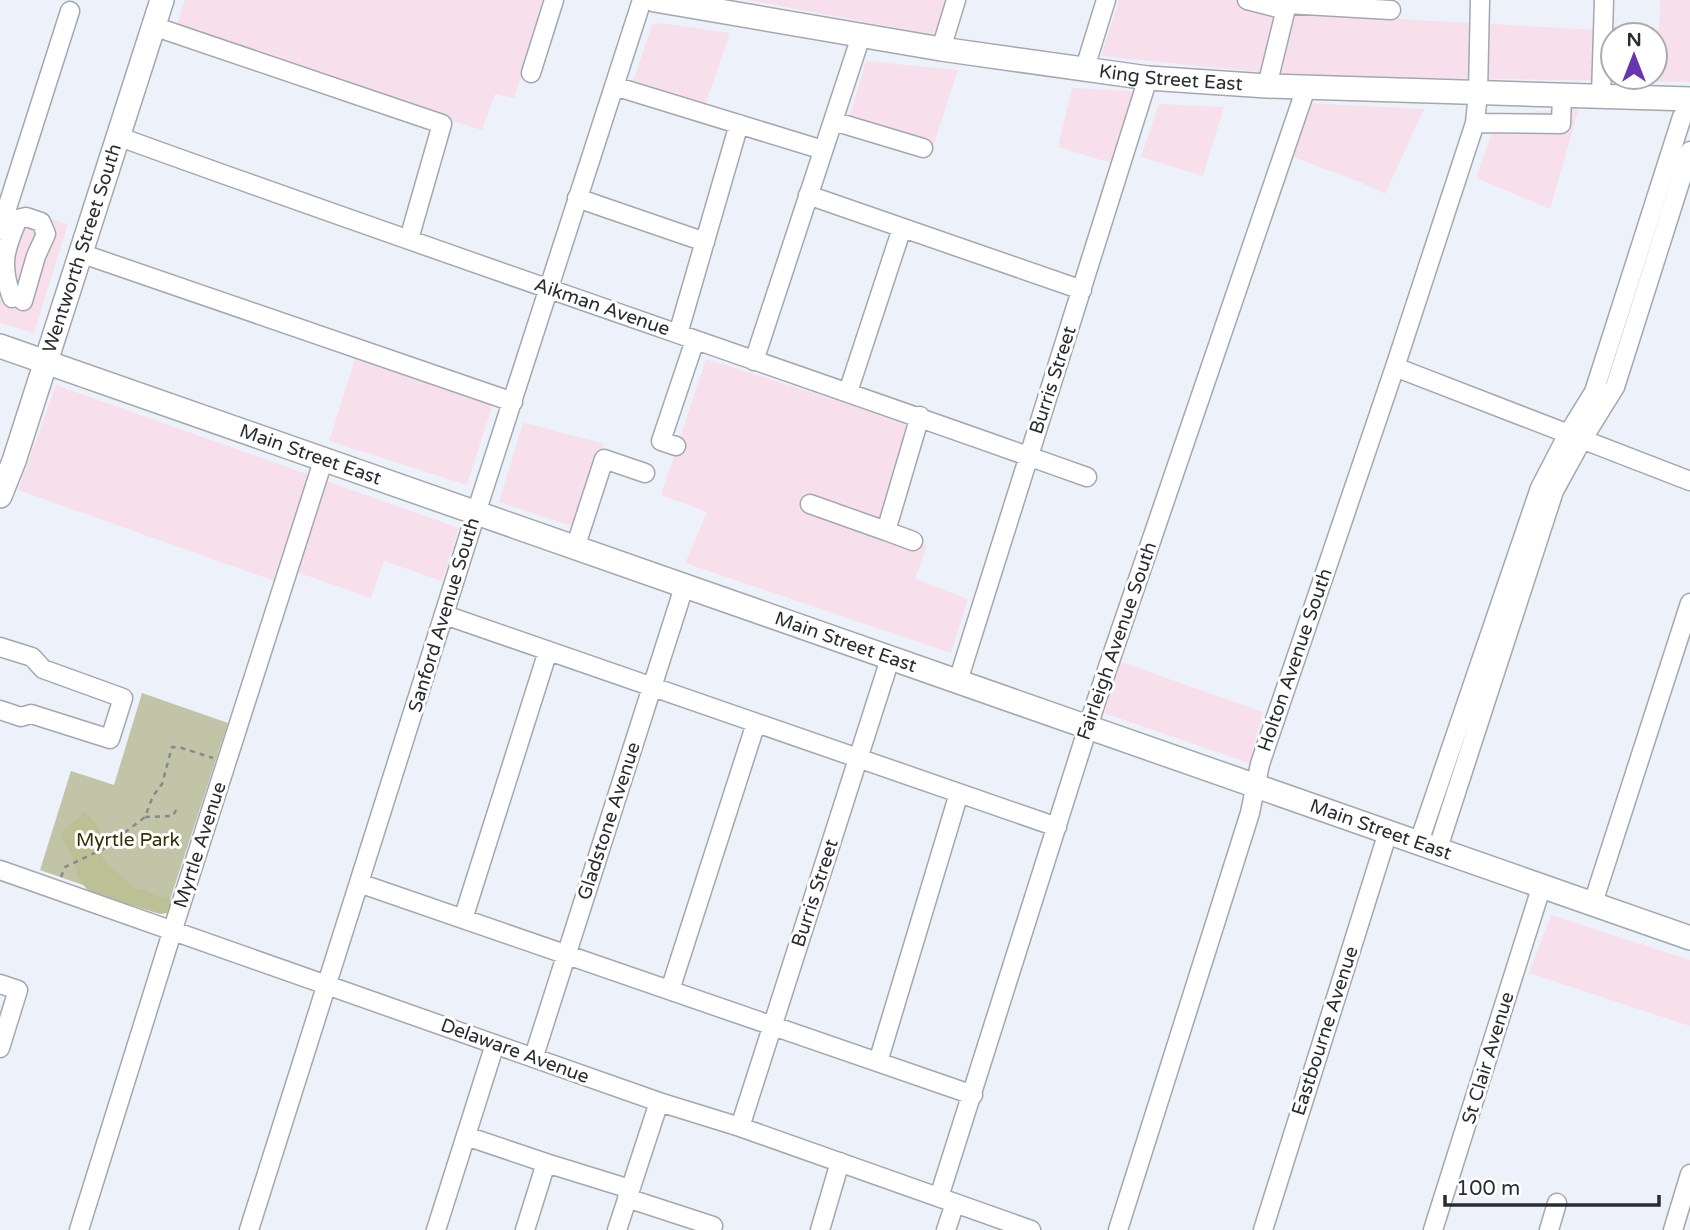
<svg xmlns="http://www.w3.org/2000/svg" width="1690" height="1230" font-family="'Varela Round',sans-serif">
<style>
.commercial{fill:#f7e0ec;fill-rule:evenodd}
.green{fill:#c1c4a6}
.forest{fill:#bcc095}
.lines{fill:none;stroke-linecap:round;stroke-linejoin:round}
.minor-casing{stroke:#a3a7af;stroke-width:21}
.major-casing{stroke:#a3a7af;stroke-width:26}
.path{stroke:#86898e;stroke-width:2.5;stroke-dasharray:5 5;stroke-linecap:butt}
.minor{stroke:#fff;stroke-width:18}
.major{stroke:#fff;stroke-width:23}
.labels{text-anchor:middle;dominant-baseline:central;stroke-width:6;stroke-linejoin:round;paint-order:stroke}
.street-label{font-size:19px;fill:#2a2c2f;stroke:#fff}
.park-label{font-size:19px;fill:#303200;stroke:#fff}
</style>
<rect width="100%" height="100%" fill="#edf2fa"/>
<!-- commercial -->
<path class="commercial" d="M185 0H540L548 1 514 98 495 94 482 130 305 76 175 30Z
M747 0H946L936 35Z
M1119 0H1234L1296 9 1299 2 1399 5V19L1617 31 1659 30 1660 0H1690V82L1296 76 1101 56ZM1613 35H1655V77H1613Z
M661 23 730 33 705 106 632 84 652 25Z
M866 61 958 70 931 153 848 122Z
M1072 88 1133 91 1114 164 1058 147Z
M1308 103 1424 109 1385 194 1360 182 1293 157Z
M1159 104 1224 107 1203 176 1141 157Z
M1579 108 1550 209 1476 178 1498 115Z
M12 207 68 224 34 333 0 323V245Z
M356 356 494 400 467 485 329 441Z
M706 359 925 428 891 533 927 546 915 579 968 599 951 653 685 563 707 512 661 495Z
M56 385 459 528 442 581 384 561 371 598 285 568 280 583 18 490Z
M523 422 604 444 575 527 499 502Z
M1121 662 1263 712 1249 763 1104 713Z
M1551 915 1690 960V1026L1529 973Z"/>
<!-- green -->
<path class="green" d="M142 693 228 723 168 906 157 911 40 870 71 771 114 785Z"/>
<!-- forest -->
<path class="forest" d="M84 812C105 828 100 834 103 859L136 890 146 889C153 895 158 899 168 896L173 903 169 913 160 914 92 893C75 880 79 873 72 857 70 849 64 843 60 836 66 826 76 821 84 812Z"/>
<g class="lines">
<!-- minor casing -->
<g class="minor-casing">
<path id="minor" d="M1247 0 1286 10
M1287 4 1391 10
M153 26 442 124 409 239
M941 49 956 0
M1084 71 1106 0
M531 73 554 0
M614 86 823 150
M1267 86 1288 0
M1601 96 1604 0
M833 121 923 148
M1475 123 1561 124 1562 95
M117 136C439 253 764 362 1087 477
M808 195 1082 290
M577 198 705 242
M0 230 70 11
M80 253 513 402
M12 298C0 265 4 251 18 219L26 217 41 222 46 234 36 256 23 301
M678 334 739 124
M754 361 861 36
M1395 367 1690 481
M848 392 902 228
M676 446 661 441 695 340
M810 504 886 531 920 416
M886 531 913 541
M575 548 604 459 645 473
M445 615 1057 827
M0 647 32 657 43 669 123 698 110 739 31 714 21 717 0 710
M958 681 1148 78
M1419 842 1540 488 1568 434 1594 392 1682 117 1690 108
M1438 848 1554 491 1582 440 1615 387 1690 151
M0 870 659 1102 740 1127 1031 1230
M359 883 973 1095
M1593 903 1690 603
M463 919 548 651
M0 984 18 990 0 1048
M670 990 756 723
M534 1056 684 587
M878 1062 959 793
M740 1127 890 659
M466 1136 546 1163
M939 1197 1095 705 1306 88
M627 1198 713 1226
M79 1230 173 929 323 461
M249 1230 476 513 642 0
M436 1230 495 1044
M525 1230 546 1163 630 1189
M617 1230 659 1102
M820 1230 840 1162
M946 1230 955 1203
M1118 1230 1250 813 1260 764 1395 367 1475 123 1478 93 1480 0
M1263 1230 1388 832
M1433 1230 1542 885
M1549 1230 1557 1203
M1673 1230 1690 1174"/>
</g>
<!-- major casing -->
<g class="major-casing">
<g id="major">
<path id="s1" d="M655 0 941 49 1148 78 1267 86 1690 99"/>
<path id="s2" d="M0 346 1690 938"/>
<path id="s3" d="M0 496 14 461 162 0"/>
</g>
</g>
<!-- path -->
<path class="path" d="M145 817 173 816 176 810
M61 877 65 867 103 849 145 817 153 796 162 784 172 747 182 748 213 758"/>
<!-- minor -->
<use href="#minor" class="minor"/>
<!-- major -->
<use href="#major" class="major"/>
</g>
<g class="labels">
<!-- street labels -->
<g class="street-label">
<text stroke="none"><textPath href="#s1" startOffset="522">King Street East</textPath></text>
<text stroke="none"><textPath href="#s3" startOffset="261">Wentworth Street South</textPath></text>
<text transform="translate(602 307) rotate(19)">Aikman Avenue</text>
<text transform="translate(1053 380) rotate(-72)">Burris Street</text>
<text stroke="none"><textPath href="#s2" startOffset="329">Main Street East</textPath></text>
<text transform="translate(444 615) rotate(-73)">Sanford Avenue South</text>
<text transform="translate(1117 641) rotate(-71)">Fairleigh Avenue South</text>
<text stroke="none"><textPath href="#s2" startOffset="896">Main Street East</textPath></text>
<text transform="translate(1295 660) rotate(-71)">Holton Avenue South</text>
<text transform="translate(609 821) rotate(-72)">Gladstone Avenue</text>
<text stroke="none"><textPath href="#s2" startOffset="1463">Main Street East</textPath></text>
<text transform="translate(200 845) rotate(-72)">Myrtle Avenue</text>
<text transform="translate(815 893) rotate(-72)">Burris Street</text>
<text transform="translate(1325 1031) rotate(-72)">Eastbourne Avenue</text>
<text transform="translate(515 1051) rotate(20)">Delaware Avenue</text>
<text transform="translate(1488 1058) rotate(-73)">St Clair Avenue</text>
</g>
<!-- park labels -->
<g class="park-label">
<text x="128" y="840">Myrtle Park</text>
</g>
</g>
<!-- north arrow -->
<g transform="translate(1634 56)"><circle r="33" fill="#ffffff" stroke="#aaabac" stroke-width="2"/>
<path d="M0-5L12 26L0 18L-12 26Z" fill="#6736ae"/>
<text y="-10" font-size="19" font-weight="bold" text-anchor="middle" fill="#2a2c2f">N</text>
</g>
<!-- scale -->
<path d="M1445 1195v10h214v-10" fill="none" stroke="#2a2c2f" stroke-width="3.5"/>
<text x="1456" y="1195" font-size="21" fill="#2a2c2f" stroke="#ffffff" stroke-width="5" paint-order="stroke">100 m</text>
</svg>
